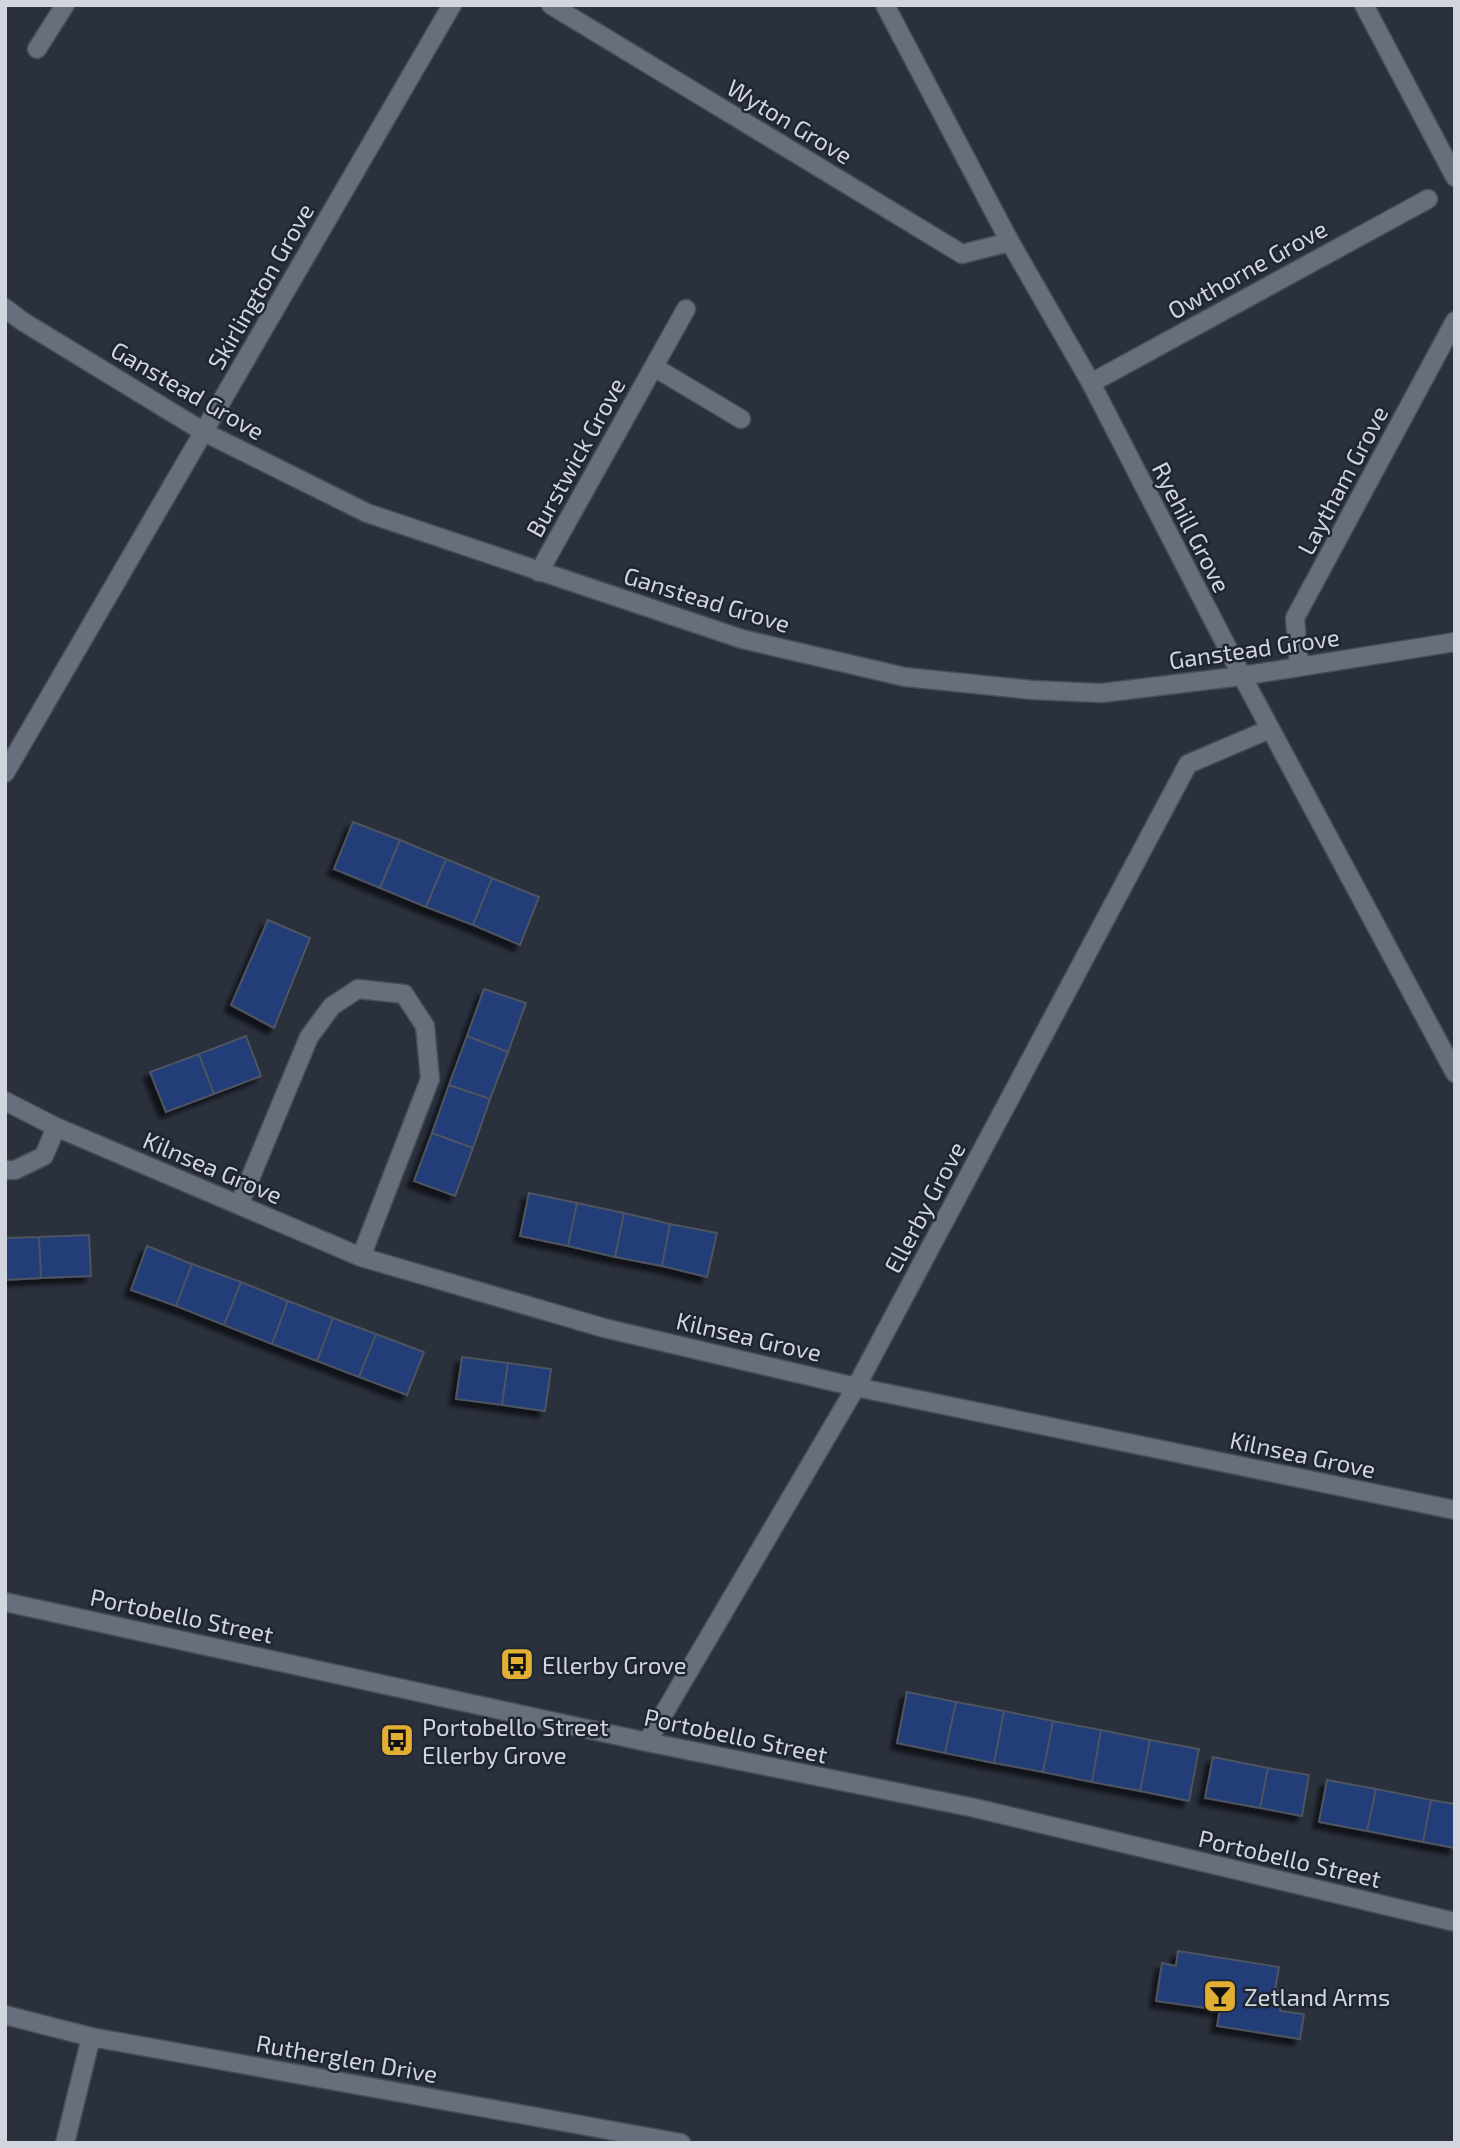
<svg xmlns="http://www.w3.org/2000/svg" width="1460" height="2148" font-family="'Exo 2',sans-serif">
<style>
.building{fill:#233c78;stroke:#4d5461;stroke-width:2;filter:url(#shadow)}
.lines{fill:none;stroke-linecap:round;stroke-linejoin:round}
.minor-casing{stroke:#484d56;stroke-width:21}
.minor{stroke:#676e7c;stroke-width:18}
.labels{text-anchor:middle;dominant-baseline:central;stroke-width:5;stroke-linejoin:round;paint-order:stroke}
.street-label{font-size:24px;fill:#d1d5dd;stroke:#202631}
.poi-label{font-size:24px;fill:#d1d5dd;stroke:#202631;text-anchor:start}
</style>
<defs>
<filter id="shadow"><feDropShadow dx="-6" dy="6" stdDeviation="2" flood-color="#0009"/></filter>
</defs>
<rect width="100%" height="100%" fill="#2a303c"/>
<!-- building -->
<path class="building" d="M353 822 400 840 380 888 334 869Z
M400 840 446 859 426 907 380 888Z
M446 859 492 878 473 925 426 907Z
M492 878 539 897 520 945 473 925Z
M268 920 310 938 274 1028 231 1005Z
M484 989 526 1003 508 1052 467 1036Z
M246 1036 261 1076 214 1094 199 1054Z
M467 1036 508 1052 490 1099 449 1085Z
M199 1054 214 1094 166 1112 150 1072Z
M449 1085 490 1099 473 1148 432 1133Z
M432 1133 473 1148 455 1196 414 1181Z
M529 1193 577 1203 568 1246 520 1236Z
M577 1203 624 1213 615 1257 568 1246Z
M624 1213 670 1224 662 1266 615 1257Z
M670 1224 717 1233 707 1277 662 1266Z
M89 1235 91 1276 41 1278 39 1237Z
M39 1237 41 1278 5 1280V1238Z
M147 1246 192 1264 176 1306 131 1290Z
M192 1264 241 1282 224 1325 176 1306Z
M241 1282 288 1301 272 1344 224 1325Z
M288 1301 333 1318 317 1361 272 1344Z
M333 1318 376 1334 359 1377 317 1361Z
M376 1334 424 1352 407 1395 359 1377Z
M462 1357 508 1363 502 1405 456 1399Z
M508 1363 551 1369 545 1411 502 1405Z
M907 1692 956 1702 945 1753 897 1743Z
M956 1702 1004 1711 994 1763 945 1753Z
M1004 1711 1053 1721 1043 1772 994 1763Z
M1053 1721 1101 1730 1092 1782 1043 1772Z
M1101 1730 1150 1740 1140 1791 1092 1782Z
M1150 1740 1199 1749 1189 1801 1140 1791Z
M1213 1757 1268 1768 1260 1808 1205 1798Z
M1268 1768 1309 1775 1302 1816 1260 1808Z
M1327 1780 1376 1789 1367 1831 1319 1822Z
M1376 1789 1431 1800 1423 1842 1367 1831Z
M1431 1800 1455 1804V1848L1423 1842Z
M1178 1951 1279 1967 1275 1990H1283L1280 2011 1304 2014 1300 2039 1217 2026 1220 2010 1156 2001 1162 1963 1176 1966Z"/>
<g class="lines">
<!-- minor casing -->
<g class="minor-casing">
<path id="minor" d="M551 5 962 254 1010 242
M885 5 1010 242 1091 383 1242 676 1455 1073
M1364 5 1455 177
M37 49 65 5
M5 308 22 321 204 432 367 513 742 639 905 677 1032 690 1102 693 1242 676 1455 642
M654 367 741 419
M1091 383 1428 199
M539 572 686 309
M1299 667 1295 618 1455 321
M5 773 452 5
M5 1101 56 1127 361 1257 604 1328 856 1387 1455 1510
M5 1170H15L44 1156 56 1127
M239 1205 309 1037 332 1006 358 989 404 994 425 1026 430 1079 361 1257
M5 1602 647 1742 975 1808 1455 1922
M647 1742 856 1387 1188 764 1270 729
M5 2015 91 2037 681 2143
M65 2143 91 2037"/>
</g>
<!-- minor -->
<use href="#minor" class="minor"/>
</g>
<!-- icons -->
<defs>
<g id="bus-square" transform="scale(1.75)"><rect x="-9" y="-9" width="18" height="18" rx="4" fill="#e1af34" stroke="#202631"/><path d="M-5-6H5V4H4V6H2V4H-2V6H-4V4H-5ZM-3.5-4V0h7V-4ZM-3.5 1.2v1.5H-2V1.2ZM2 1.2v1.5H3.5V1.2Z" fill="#111"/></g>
<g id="bar-square" transform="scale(1.75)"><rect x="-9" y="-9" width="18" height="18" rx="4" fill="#e1af34" stroke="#202631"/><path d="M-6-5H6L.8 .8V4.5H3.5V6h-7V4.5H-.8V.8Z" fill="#111"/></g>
</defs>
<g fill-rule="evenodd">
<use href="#bus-square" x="517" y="1664"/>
<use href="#bus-square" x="397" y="1740"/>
<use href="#bar-square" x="1220" y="1996"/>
</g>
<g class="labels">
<!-- street labels -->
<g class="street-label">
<text transform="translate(790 121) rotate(31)">Wyton Grove</text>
<text transform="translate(1247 269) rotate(-29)">Owthorne Grove</text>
<text transform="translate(260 286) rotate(-60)">Skirlington Grove</text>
<text transform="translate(188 390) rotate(30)">Ganstead Grove</text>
<text transform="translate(575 457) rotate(-61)">Burstwick Grove</text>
<text transform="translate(1342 480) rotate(-62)">Laytham Grove</text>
<text transform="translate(1192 527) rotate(63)">Ryehill Grove</text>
<text transform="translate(707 599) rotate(17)">Ganstead Grove</text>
<text transform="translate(1254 648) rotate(-8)">Ganstead Grove</text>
<text transform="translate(213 1167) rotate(23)">Kilnsea Grove</text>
<text transform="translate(924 1207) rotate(-62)">Ellerby Grove</text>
<text transform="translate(749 1336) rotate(13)">Kilnsea Grove</text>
<text transform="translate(1303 1454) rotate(12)">Kilnsea Grove</text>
<text transform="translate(182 1615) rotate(12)">Portobello Street</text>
<text transform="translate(736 1735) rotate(12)">Portobello Street</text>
<text transform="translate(1290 1858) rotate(13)">Portobello Street</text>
<text transform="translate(347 2058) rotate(10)">Rutherglen Drive</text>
</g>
<!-- poi labels -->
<g class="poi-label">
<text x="542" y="1664">Ellerby Grove</text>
<text x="422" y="1726">Portobello Street<tspan x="422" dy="28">Ellerby Grove</tspan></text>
<text x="1244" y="1996">Zetland Arms</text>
</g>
</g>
<!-- border -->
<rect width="1460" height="2148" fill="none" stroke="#d1d5dd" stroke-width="14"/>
</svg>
